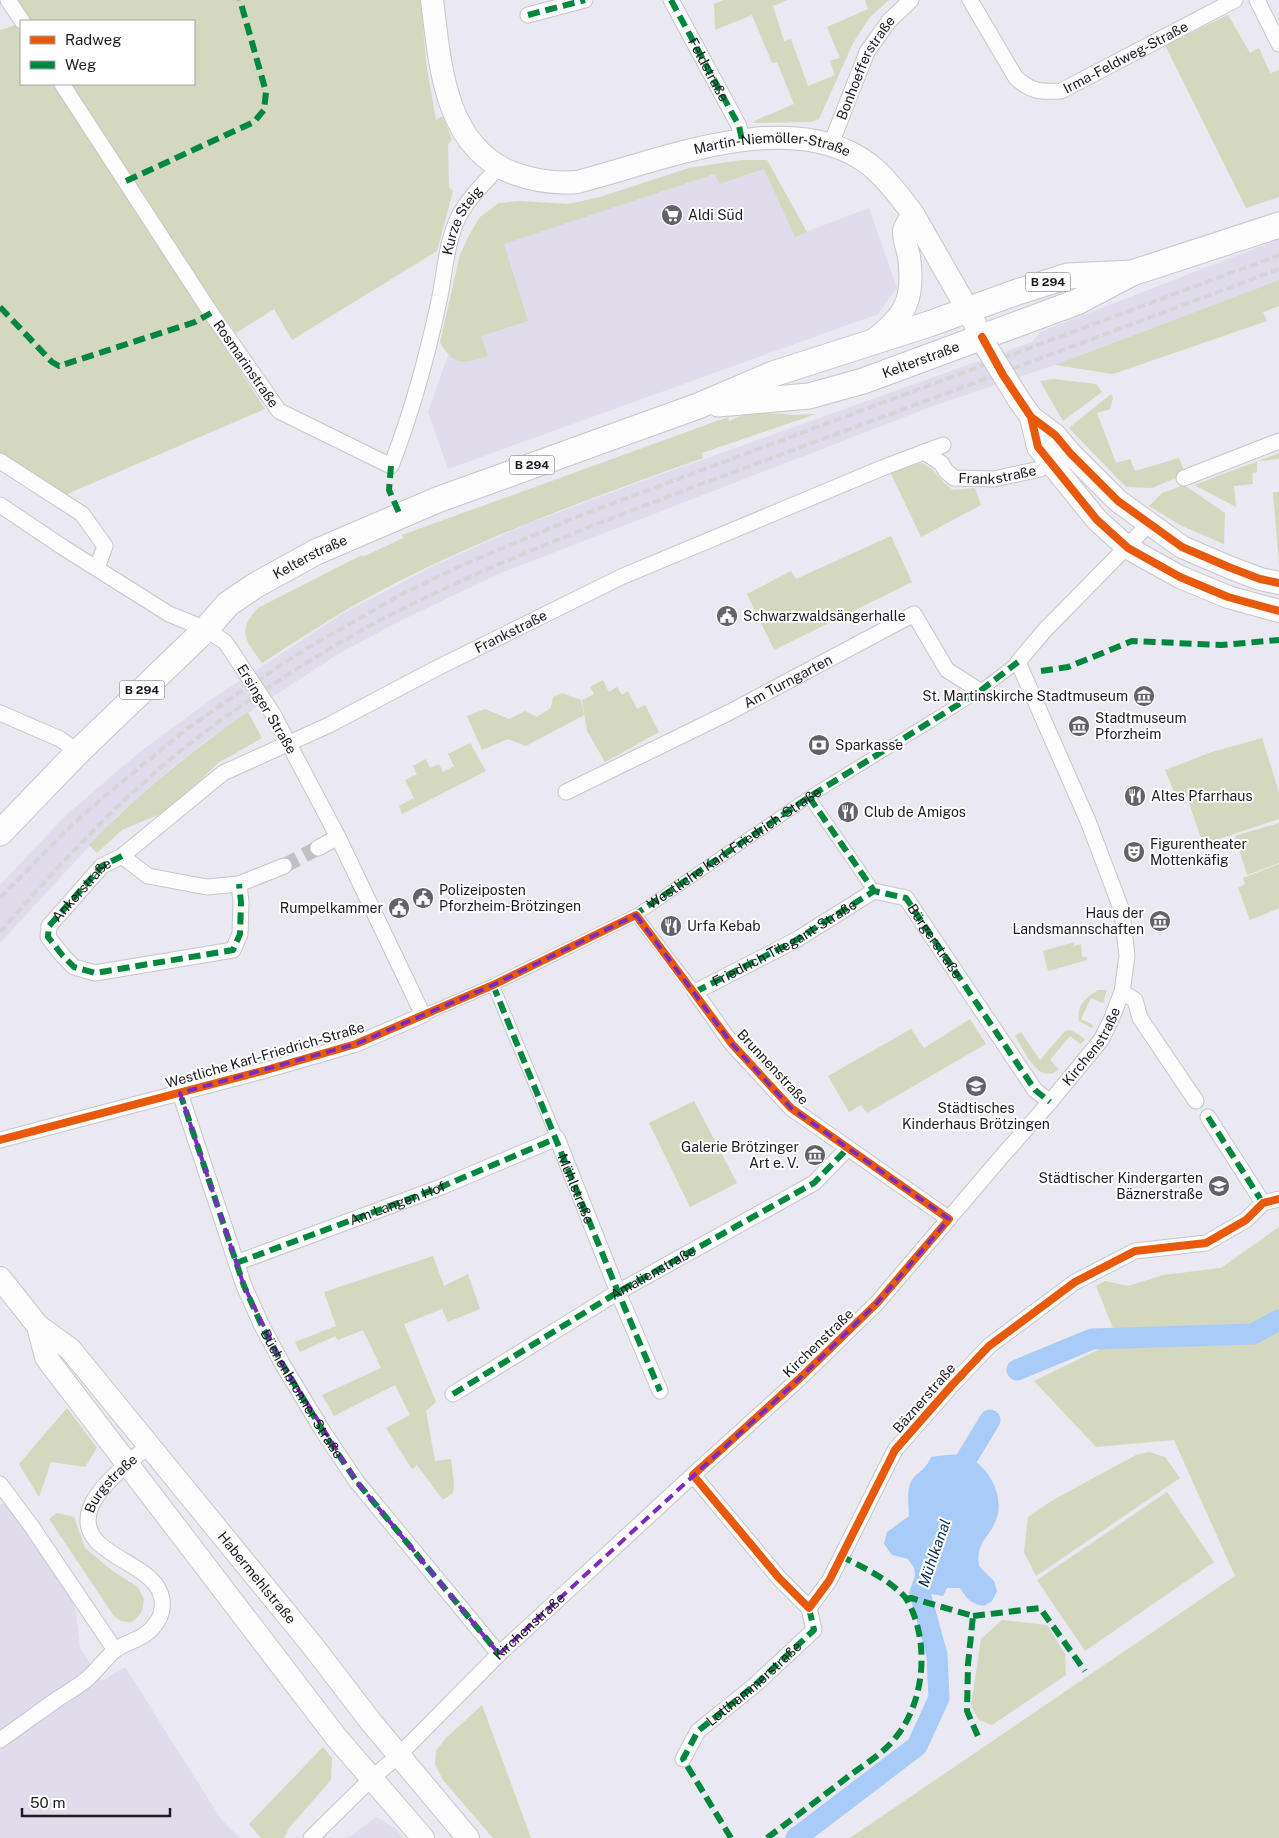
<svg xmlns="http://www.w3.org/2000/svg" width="1279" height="1838" font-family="'Public Sans',sans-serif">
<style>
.built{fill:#e0dceb}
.green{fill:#d3d8be}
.water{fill:#a8cbf7}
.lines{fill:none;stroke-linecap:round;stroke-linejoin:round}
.canal{stroke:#a8cbf7;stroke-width:21}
.minor-tunnel{stroke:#c1bfc6;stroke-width:15;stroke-dasharray:15 8;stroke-linecap:butt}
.pedestrian-casing{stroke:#c7c6ca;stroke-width:13}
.minor-casing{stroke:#c7c6ca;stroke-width:17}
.secondary-casing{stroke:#c7c6ca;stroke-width:24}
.primary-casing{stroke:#c7c6ca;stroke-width:27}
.pedestrian{stroke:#fcfcfd;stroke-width:11}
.minor{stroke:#fcfcfd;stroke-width:15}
.secondary{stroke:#fcfcfd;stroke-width:22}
.primary{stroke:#fcfcfd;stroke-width:25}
.rail{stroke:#d5d4d6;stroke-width:4;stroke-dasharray:8 4;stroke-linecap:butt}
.minor-bridge-casing{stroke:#c7c6ca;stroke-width:17;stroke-linecap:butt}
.secondary-bridge-casing{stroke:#c7c6ca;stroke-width:24;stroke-linecap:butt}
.minor-bridge{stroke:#fcfcfd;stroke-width:15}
.secondary-bridge{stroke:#fcfcfd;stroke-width:22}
.quiet{stroke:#00873e;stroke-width:6;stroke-dasharray:12 6;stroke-linecap:butt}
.cycleway-casing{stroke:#fff;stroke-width:11}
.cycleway{stroke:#e8590c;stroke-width:8}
.marked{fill:none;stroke:#7b2cbf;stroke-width:4;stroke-dasharray:10 6;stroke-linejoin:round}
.labels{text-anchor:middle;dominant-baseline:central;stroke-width:4;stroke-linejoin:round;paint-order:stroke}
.shield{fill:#fff;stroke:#605f62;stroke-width:1}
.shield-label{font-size:12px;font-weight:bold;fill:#1c1a1f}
.street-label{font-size:14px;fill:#1c1a1f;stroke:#fff}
.poi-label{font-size:14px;fill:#1c1a1f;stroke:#fff;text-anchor:start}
.water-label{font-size:15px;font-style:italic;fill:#072b51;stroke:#fff}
</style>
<rect width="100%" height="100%" fill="#eae8f0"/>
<!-- built -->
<path class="built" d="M765 169 795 236 869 208 897 288 878 314 448 469 428 412 448 355 458 361 487 356 481 336 504 244 716 174 720 184Z
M1279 239V280L1055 365 933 406 496 575 400 621 338 654 207 740 167 772 118 815 0 943V885L66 815 141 751 212 699 340 615 431 567 527 524 637 483 1032 342 1040 332Z
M0 1504H7L75 1605 80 1648 102 1681 125 1667 221 1819 240 1838H0Z
M376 1817 395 1828 403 1838H348Z"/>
<!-- green -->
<path class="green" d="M14 0H421L426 63 436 120 443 116 452 140 448 144 449 187 453 191 437 251 292 340 274 309 236 333 169 243 67 84H194V21H27Z
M724 0H788L773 6 784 41 791 39 808 86 835 75 830 61 840 58 827 27 868 9 865 0H889L870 17 853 43 819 119 810 122 753 123 756 120 794 104 777 62 772 63 752 15 715 30 714 4Z
M1228 15 1250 53 1259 48 1270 73 1279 70V197L1246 208 1165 45Z
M16 25 21 34V84H54L265 409 65 495 0 454V30Z
M741 160H767L807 232 795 237 764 169 720 184 715 174 504 244 528 321 481 336 488 356C463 364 454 367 440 342L460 255 469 235 480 217 499 203 519 201 568 204 600 197 689 168Z
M1279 280V306L1263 312 1267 321 1113 374 1055 365Z
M1054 379 1096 384 1102 392 1063 421 1040 381Z
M1111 394 1113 398 1110 409 1097 413 1116 463 1130 459 1135 471 1179 458 1185 474 1152 488 1126 487 1069 428Z
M751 412 796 415 816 414 702 453 703 458C579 502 452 548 339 614 313 630 287 647 262 663 246 641 236 631 258 608L362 555 363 557 403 538 402 535 728 417 729 421Z
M1279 453V459L1257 461V472L1252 473 1253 484 1234 486 1236 507 1194 485Z
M922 463 932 469 945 484 953 490 975 488 981 505 921 537 890 472 907 466Z
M1184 485 1225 513 1224 544 1182 526 1149 506 1162 493Z
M1273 492H1279V564Z
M891 536 912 582 774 650 747 594 791 571 796 579Z
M603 680 609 692 617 687 622 695 628 691 637 709 645 705 659 732 605 762 587 731 582 700 594 694 590 687Z
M562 693 581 700 584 715 526 746 508 739 482 750 467 716 485 709 509 719 525 711 537 717 551 708 553 697Z
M248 712 262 738 218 763 170 810 122 830 97 853 89 845C137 795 191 751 248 712Z
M1262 738 1279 792V819L1203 844 1187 797 1178 801 1165 770 1212 752Z
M470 743 486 771 402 814 399 806 414 798 405 780 417 774 413 766 426 759 430 768 439 764 443 772 454 766 448 754Z
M1279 823V863L1247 875 1235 836Z
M1279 864V908L1250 920 1238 888 1245 884 1243 878Z
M1074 942V946L1081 944 1082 957H1087V960L1048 971 1043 951Z
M1098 990H1107L1103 1003 1091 998 1081 1019 1093 1025 1092 1028 1079 1021C1076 1006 1086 997 1098 990Z
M970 1019 986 1044 867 1113 861 1105 849 1112 828 1076 911 1029 924 1048Z
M1071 1030 1085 1039 1081 1044 1070 1036 1050 1060 1059 1069C1039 1087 1024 1050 1015 1036L1021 1032 1040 1060 1065 1031Z
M694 1101 737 1183 690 1207 649 1123Z
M1279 1227V1311L1251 1327 1113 1328 1096 1286 1105 1281 1128 1286 1163 1275 1221 1268Z
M433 1256 444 1286 468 1274 480 1309 448 1322 442 1309 404 1324 436 1402 426 1411 435 1461 451 1459 454 1483 453 1493 443 1500 417 1465 412 1469 386 1428 410 1415 395 1385 334 1416 322 1395 381 1368 363 1330 338 1340 335 1336 300 1352 295 1342 336 1326 324 1292Z
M1279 1328V1838H850L1235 1576 1174 1440 1096 1447 1034 1381 1106 1346 1254 1342Z
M67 1408 97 1448 85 1467 51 1462 39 1497 19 1464Z
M1149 1452 1165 1457 1180 1478 1036 1576 1024 1552 1028 1517 1053 1500 1136 1455Z
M1167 1492 1214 1562 1085 1651 1037 1580Z
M57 1513 74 1517 85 1548 114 1572 138 1587 144 1599 142 1611 137 1618 131 1622 121 1621 114 1616 49 1519Z
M1002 1620 1047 1625 1065 1654 1066 1675 992 1725 979 1720 971 1706 981 1639Z
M482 1705 531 1838H493L443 1780 435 1764 436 1751 446 1738Z
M323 1747 332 1758 331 1780 289 1828 284 1838H261L249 1824Z"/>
<!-- water -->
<path class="water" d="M946 1455C951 1455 957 1454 961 1455 987 1461 1006 1496 996 1520 988 1540 976 1541 979 1566L994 1581 997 1591 992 1601 984 1606C971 1604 967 1599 960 1588H947L943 1596 914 1591 916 1580 914 1568 908 1559 892 1555 884 1544 887 1532 909 1516C909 1504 905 1486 915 1476 922 1470 927 1467 931 1457Z"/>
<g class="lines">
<!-- canal -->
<path class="canal" d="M1017 1370 1092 1339 1253 1334 1279 1320
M958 1484 967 1458 990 1420
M796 1838 917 1746 939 1698 937 1655 920 1593 930 1565"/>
<!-- minor-tunnel -->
<path class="minor-tunnel" d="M284 866 318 848"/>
<!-- pedestrian casing -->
<g class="pedestrian-casing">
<path id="pedestrian" d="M809 797 874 891
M636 915 695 992
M493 985 557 1138
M423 1015 493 985 636 915 809 797 980 691 1018 662"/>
</g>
<!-- minor casing -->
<g class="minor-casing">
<g id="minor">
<path d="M8 0 22 21"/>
<path id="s1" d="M671 0 739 126 742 140"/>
<path id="s2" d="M970 0 1016 78C1032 92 1040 92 1061 91L1235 0"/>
<path d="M1257 0 1279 44"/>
<path d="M528 15 585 0"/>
<path id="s3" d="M62 84 211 313 279 411 391 466C412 412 427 357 439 301 445 273 446 242 459 216 469 197 485 182 500 166"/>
<path id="s4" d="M831 144 867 52 889 21 911 0"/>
<path id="s5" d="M924 452 941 463 946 471 954 478 994 479 1040 469 1050 463"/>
<path d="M0 461 82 514 105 546 97 568"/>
<path d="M1184 478 1279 441"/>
<path d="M0 505 64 548 169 614 206 629 225 642 230 649"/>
<path d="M0 713 60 739 78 752"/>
<path id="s6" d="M566 792 730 712 914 614 947 670 980 691"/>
<path d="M318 848 338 837"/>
<path d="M122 856 148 876 207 887 239 884 284 866"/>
<path id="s7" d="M239 884 241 902 240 934 233 950 95 973 74 967 63 956 48 937 49 926 102 866 122 856 223 773 329 725 437 668 621 577 882 468 943 445"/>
<path d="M1122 992 1135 1000 1140 1018 1196 1101"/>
<path d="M180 1093 244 1286 262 1326 283 1365 324 1433 357 1482 499 1654"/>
<path d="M1208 1117 1263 1203"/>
<path d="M0 1140 266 1070 356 1044 423 1015 338 837 273 714"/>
<path id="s8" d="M949 1219 791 1108 732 1044 695 992 796 940 874 891 906 898 1035 1090 1050 1102"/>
<path d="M236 1263 441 1187 557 1138 618 1292 660 1391"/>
<path d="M453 1394 618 1292 814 1183 848 1148"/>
<path d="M693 1475 779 1578 809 1608 829 1581 895 1450 953 1384 989 1346 1075 1282 1135 1251 1206 1243 1246 1220 1263 1203 1279 1199"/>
<path d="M0 1484 32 1527 115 1650"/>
<path id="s9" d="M0 1740C20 1726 39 1712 59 1698 68 1692 79 1686 87 1679 97 1670 104 1660 114 1651 127 1640 145 1641 157 1622 161 1616 163 1608 162 1600 158 1560 74 1557 90 1509 97 1487 131 1460 149 1446"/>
<path id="s10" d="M683 1759 698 1731 755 1685 814 1630 809 1608"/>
<path id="s11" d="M311 1838 372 1778 399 1755 499 1654 693 1475 799 1379 877 1303 1003 1155 1050 1102 1101 1040 1111 1020 1122 992 1127 956 1122 911 1088 821 1018 662 1045 630 1149 524"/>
</g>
</g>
<!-- secondary casing -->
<g class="secondary-casing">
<g id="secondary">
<path id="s12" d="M432 0C440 63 444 147 513 173 535 181 554 184 577 182 661 161 792 104 870 165 887 179 900 197 913 214L968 310 987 348"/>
<path d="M871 342C905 317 915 300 909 257 908 250 903 238 904 231 905 226 910 219 913 214"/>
<path d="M1019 400 1031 417 1038 447 1097 520 1128 548 1180 577 1228 597 1279 611"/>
<path d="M1031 417 1055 435 1071 454 1118 501 1182 547 1231 568 1260 579 1279 583"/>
<path id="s13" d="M0 1278 38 1326 70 1349 312 1645 371 1722 468 1838"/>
<path d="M38 1326 46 1357 51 1364 336 1737 423 1838"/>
</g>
</g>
<!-- primary casing -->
<g class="primary-casing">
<g id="primary">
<path id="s14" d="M718 404 809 396 863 381 1077 302 1132 273 1279 225"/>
<path id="s15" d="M0 833 78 752 206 629 228 604 256 585 316 552 437 500 698 406 773 374 929 324 1017 292 1068 276 1132 273"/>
</g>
</g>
<!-- pedestrian -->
<use href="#pedestrian" class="pedestrian"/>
<!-- minor -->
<use href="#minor" class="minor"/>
<!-- secondary -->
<use href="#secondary" class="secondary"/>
<!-- primary -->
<use href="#primary" class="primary"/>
<!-- rail -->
<path class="rail" d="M0 898 69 828 99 801 184 731 234 696 301 652 400 595 460 566 584 514 1279 255
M0 932C60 864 121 797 193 741 259 691 336 641 410 605 529 547 653 502 777 456 944 394 1112 332 1279 269"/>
<!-- minor-bridge casing -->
<g class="minor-bridge-casing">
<path id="minor-bridge" d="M230 649 273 714"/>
</g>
<!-- secondary-bridge casing -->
<g class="secondary-bridge-casing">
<path id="secondary-bridge" d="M987 348 1019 400"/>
</g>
<!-- minor-bridge -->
<use href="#minor-bridge" class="minor-bridge"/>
<!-- secondary-bridge -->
<use href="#secondary-bridge" class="secondary-bridge"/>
<!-- quiet -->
<g class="quiet">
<path d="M671 0 739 126 742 140"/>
<path d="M528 15 585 0"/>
<path d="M126 181 254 122 264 110 266 92 240 0"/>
<path d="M0 307 52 362 59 366 195 322 211 313"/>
<path d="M391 466 389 490 400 515"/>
<path d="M1041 671 1068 667 1132 641 1221 645 1279 640"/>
<path id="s16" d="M809 797 874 891 906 898 1035 1090 1050 1102"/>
<path d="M122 856 102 866 49 926 48 937 63 956 74 967 95 973 233 950 240 934 241 902 239 884"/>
<path id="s17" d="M633 916 809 797 980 691 1018 662"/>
<path id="s18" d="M493 985 618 1292 660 1391"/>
<path d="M695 992 796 940 874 891"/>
<path id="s19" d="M180 1093 244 1286 262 1326 283 1365 324 1433 357 1482 499 1654"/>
<path d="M1208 1117 1263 1203"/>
<path id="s20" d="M236 1263 441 1187 557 1138"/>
<path id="s21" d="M453 1394 618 1292 814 1183 848 1148"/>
<path d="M906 1599 911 1598 973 1616 968 1664 967 1711 980 1741"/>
<path d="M973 1616 1040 1608 1085 1671"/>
<path d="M731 1838 683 1759 698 1731 755 1685 814 1630 809 1608"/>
<path d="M767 1838C795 1817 822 1797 849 1776 865 1764 884 1753 896 1737 923 1704 929 1650 912 1610 910 1606 908 1601 905 1597 887 1578 864 1568 841 1556"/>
</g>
<!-- cycleway casing -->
<g class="cycleway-casing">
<path id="cycleway" d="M982 337 1003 375 1031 417 1038 447 1097 520 1128 548 1180 577 1228 597 1279 611
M1031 417 1055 435 1071 454 1118 501 1182 547 1231 568 1260 579 1279 583
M0 1140 266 1070 356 1044 493 985 636 915 732 1044 791 1108 949 1219 877 1303 799 1379 693 1475 779 1578 809 1608 829 1581 895 1450 953 1384 989 1346 1075 1282 1135 1251 1206 1243 1246 1220 1263 1203 1279 1199"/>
</g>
<!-- cycleway -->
<use href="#cycleway" class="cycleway"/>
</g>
<!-- marked area -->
<path class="marked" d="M636 915 732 1044 791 1108 949 1219 877 1303 799 1379 499 1654 357 1482 283 1365 244 1286 180 1093 356 1044 493 985Z"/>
<!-- icons -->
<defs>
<g id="supermarket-disc" transform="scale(1.125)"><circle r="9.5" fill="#646268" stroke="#fff"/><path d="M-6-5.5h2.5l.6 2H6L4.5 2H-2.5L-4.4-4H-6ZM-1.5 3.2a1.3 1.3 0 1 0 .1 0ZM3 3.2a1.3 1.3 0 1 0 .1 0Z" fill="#fff"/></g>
<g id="civic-disc" transform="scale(1.125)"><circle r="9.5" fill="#646268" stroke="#fff"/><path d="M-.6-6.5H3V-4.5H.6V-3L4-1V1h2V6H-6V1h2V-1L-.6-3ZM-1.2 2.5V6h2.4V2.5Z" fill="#fff"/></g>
<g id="museum-disc" transform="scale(1.125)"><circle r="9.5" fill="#646268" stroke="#fff"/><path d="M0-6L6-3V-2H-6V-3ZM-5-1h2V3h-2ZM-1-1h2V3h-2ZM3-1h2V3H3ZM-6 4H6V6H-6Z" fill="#fff"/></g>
<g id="bank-disc" transform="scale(1.125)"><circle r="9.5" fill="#646268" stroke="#fff"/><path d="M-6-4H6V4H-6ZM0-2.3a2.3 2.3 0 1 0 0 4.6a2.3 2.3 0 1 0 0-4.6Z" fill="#fff"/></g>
<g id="restaurant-disc" transform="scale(1.125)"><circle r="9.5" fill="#646268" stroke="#fff"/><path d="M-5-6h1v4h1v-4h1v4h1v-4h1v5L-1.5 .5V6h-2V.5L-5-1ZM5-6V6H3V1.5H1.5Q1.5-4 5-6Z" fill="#fff"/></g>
<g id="theatre-disc" transform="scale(1.125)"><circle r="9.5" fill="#646268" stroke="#fff"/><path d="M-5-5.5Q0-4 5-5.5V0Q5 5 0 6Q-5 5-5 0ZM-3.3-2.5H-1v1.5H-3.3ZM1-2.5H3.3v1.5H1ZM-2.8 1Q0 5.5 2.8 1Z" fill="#fff"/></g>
<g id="school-disc" transform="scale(1.125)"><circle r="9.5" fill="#646268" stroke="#fff"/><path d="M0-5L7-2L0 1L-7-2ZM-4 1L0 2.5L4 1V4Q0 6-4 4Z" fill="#fff"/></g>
</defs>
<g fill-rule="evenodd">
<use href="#supermarket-disc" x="672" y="215"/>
<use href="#civic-disc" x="727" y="616"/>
<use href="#museum-disc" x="1144" y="696"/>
<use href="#museum-disc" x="1079" y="726"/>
<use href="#bank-disc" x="819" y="745"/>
<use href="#restaurant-disc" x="1135" y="796"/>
<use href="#restaurant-disc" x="848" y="812"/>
<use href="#theatre-disc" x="1134" y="852"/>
<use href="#civic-disc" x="423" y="898"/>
<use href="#civic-disc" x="399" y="908"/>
<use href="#museum-disc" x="1160" y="921"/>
<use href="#restaurant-disc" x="671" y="926"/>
<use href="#school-disc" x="976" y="1086"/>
<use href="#museum-disc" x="815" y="1155"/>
<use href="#school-disc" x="1219" y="1186"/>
</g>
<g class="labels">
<!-- shield labels -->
<g class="shield">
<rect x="1025.5" y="272.5" width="45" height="19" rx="4"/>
<rect x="509.5" y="455.5" width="45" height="19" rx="4"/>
<rect x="119.5" y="680.5" width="45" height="19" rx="4"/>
</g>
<g class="shield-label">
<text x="1048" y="282">B 294</text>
<text x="532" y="465">B 294</text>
<text x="142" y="690">B 294</text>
</g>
<!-- street labels -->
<g class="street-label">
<text stroke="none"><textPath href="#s2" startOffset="212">Irma-Feldweg-Straße</textPath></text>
<text stroke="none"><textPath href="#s1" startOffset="79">Feldstraße</textPath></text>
<text stroke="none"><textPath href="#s4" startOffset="84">Bonhoefferstraße</textPath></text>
<text stroke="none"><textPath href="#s12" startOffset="468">Martin-Niemöller-Straße</textPath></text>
<text stroke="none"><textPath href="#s3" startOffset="774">Kurze Steig</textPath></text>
<text stroke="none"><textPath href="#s14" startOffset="209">Kelterstraße</textPath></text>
<text stroke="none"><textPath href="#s3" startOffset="335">Rosmarinstraße</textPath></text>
<text stroke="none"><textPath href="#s5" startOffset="84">Frankstraße</textPath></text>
<text stroke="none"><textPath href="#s15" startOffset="418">Kelterstraße</textPath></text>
<text stroke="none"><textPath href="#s7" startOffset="834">Frankstraße</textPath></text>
<text stroke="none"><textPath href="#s6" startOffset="248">Am Turngarten</textPath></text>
<text transform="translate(267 709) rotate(59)">Ersinger Straße</text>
<text stroke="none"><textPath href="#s17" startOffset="122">Westliche Karl-Friedrich-Straße</textPath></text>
<text stroke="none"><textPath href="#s7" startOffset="329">Ankerstraße</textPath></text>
<text stroke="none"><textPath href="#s16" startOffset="199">Bürgerstraße</textPath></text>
<text stroke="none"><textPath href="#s8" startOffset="446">Friedrich-Tilegant-Straße</textPath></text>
<text stroke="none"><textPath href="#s11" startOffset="1114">Kirchenstraße</textPath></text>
<text transform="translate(265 1055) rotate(-16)">Westliche Karl-Friedrich-Straße</text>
<text transform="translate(773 1067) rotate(47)">Brunnenstraße</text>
<text stroke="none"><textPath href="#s18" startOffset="220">Mühlstraße</textPath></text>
<text stroke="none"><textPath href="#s20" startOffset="172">Am Langen Hof</textPath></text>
<text stroke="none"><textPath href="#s21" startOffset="234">Amalienstraße</textPath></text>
<text transform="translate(818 1343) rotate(-44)">Kirchenstraße</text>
<text stroke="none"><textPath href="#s19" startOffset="326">Büchenbronner Straße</textPath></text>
<text transform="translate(924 1398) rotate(-49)">Bäznerstraße</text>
<text stroke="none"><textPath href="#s9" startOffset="379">Burgstraße</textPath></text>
<text stroke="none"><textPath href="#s13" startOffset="396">Habermehlstraße</textPath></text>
<text stroke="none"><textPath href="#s11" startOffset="304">Kirchenstraße</textPath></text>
<text stroke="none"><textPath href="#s10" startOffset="105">Lotthammerstraße</textPath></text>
</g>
<!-- poi labels -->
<g class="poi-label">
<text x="688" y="215">Aldi Süd</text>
<text x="743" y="616">Schwarzwaldsängerhalle</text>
<text x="1128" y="696" text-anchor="end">St. Martinskirche Stadtmuseum</text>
<text x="1095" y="718">Stadtmuseum<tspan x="1095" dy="16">Pforzheim</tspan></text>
<text x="835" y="745">Sparkasse</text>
<text x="1151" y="796">Altes Pfarrhaus</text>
<text x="864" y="812">Club de Amigos</text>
<text x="1150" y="844">Figurentheater<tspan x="1150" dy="16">Mottenkäfig</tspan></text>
<text x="439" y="890">Polizeiposten<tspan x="439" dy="16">Pforzheim-Brötzingen</tspan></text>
<text x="383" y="908" text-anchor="end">Rumpelkammer</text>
<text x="1144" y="913" text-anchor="end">Haus der<tspan x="1144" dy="16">Landsmannschaften</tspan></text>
<text x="687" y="926">Urfa Kebab</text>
<text x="976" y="1108" text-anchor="middle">Städtisches<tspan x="976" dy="16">Kinderhaus Brötzingen</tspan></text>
<text x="799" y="1147" text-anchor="end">Galerie Brötzinger<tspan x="799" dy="16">Art e. V.</tspan></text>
<text x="1203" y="1178" text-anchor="end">Städtischer Kindergarten<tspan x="1203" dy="16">Bäznerstraße</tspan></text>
</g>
<!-- water labels -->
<g class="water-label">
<text transform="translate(934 1553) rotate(-71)">Mühlkanal</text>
</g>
</g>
<!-- legend -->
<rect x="20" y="20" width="175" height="65" fill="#ffffff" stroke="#a4a3a5"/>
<rect x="30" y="36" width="25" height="8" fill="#e8590c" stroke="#a4a3a5"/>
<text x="65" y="45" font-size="15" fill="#1c1a1f">Radweg</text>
<rect x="30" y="61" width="25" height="8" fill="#00873e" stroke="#a4a3a5"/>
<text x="65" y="70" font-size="15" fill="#1c1a1f">Weg</text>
<!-- scale -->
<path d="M22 1808v8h148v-8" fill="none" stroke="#1c1a1f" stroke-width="2.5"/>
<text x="30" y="1808" font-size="15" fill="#1c1a1f" stroke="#ffffff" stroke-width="4" paint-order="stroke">50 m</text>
</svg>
